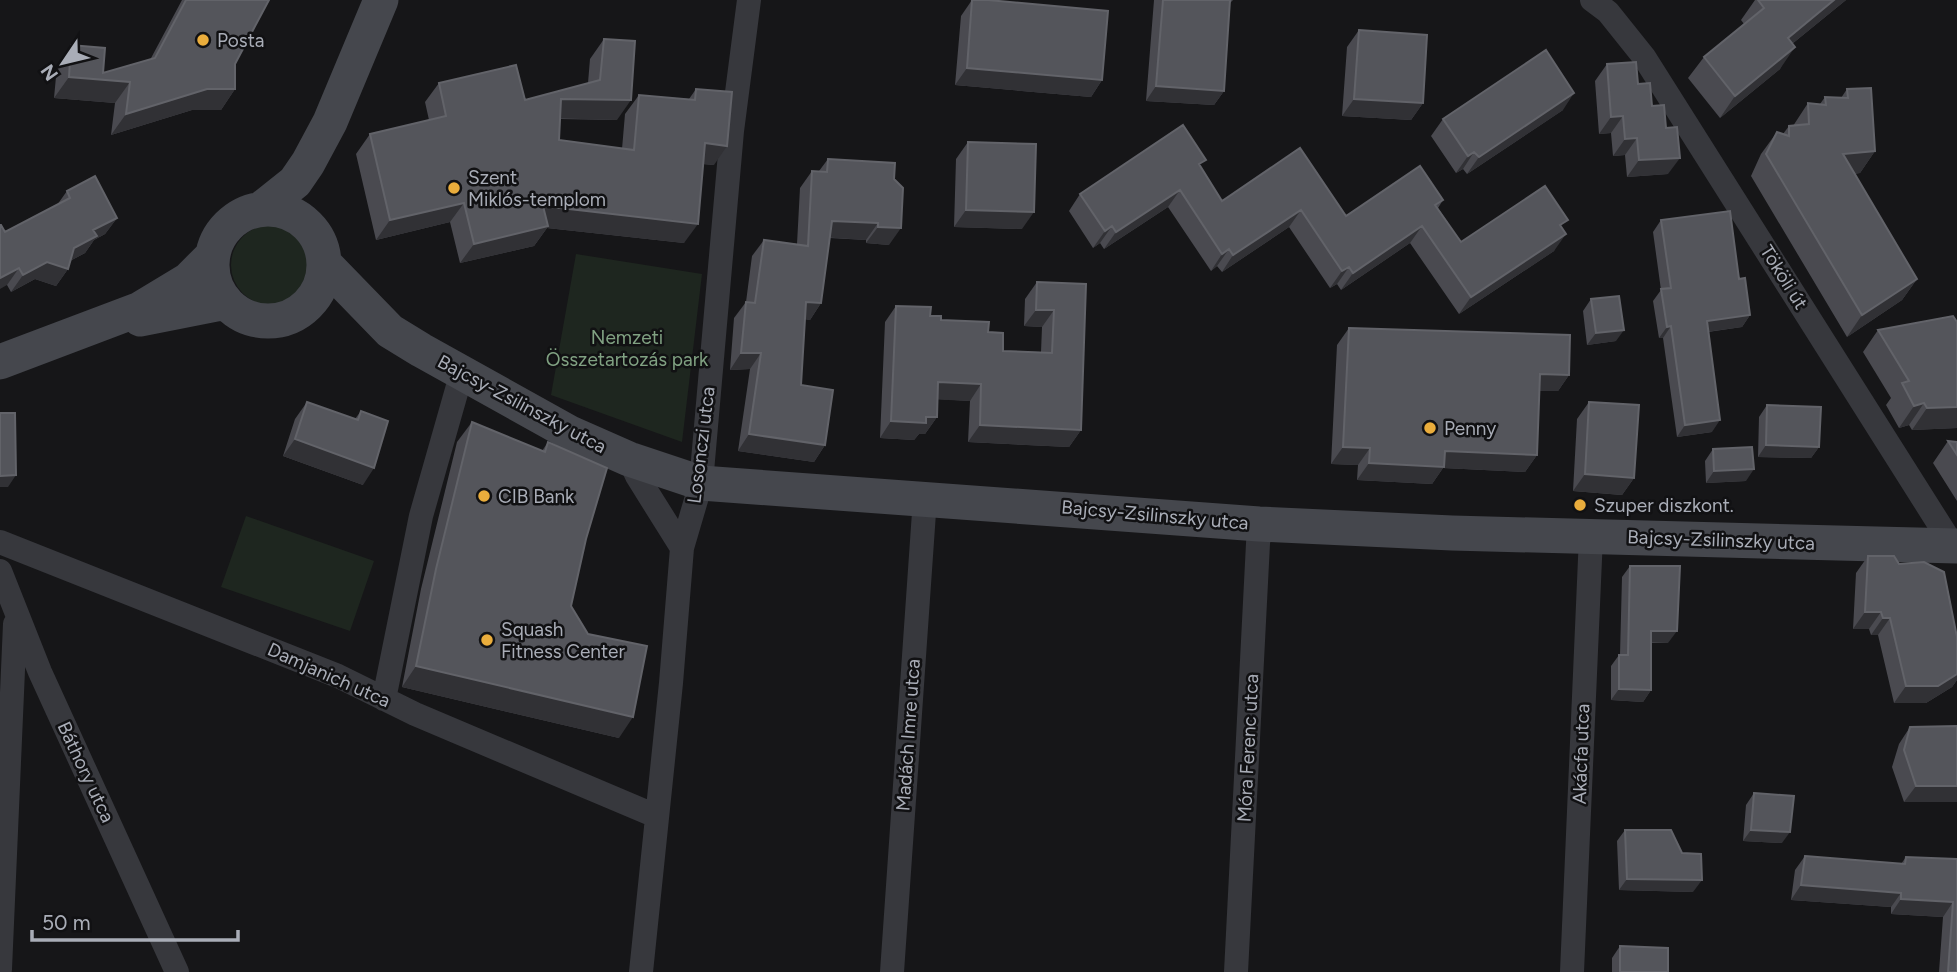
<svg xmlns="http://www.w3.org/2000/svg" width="1957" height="972" font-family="Figtree,sans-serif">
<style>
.green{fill:#1e261f}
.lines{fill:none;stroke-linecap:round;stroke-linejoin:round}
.street{stroke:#37383d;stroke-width:24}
.secondary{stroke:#45474d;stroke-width:35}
.wall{fill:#4a4a50}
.shaded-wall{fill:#313135}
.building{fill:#54555b;stroke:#626369;stroke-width:2}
.poi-dot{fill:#eaad3c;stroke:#111113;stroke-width:2.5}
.labels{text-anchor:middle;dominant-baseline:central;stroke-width:5;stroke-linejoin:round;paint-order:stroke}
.poi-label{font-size:19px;fill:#a9adb7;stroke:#111113;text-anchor:start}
.street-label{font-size:19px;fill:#a9adb7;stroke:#111113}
.park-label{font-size:19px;fill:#80a182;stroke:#111113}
</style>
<rect width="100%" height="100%" fill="#161618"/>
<!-- green -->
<path class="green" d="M231 265a40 40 0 1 1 80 0a40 40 0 1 1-80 0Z
M576 254 702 274 682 442 551 395Z
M246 516 374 561 350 631 221 587Z"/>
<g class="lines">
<!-- street -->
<path class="street" d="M1592 0 1608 12 1644 57 1953 546
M629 459 637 476 682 548
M0 542 338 676 415 714 656 816
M0 571 40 672 177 972
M384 699 421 516 462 372
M0 969 15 624
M641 972 671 683 682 548 701 483 732 131 749 0
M892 972 925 498
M1236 972 1259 524
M1572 972 1591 536"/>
<!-- secondary -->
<path class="secondary" d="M261 209 295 182 308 163 330 122 381 0
M212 265a56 56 0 1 1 112 0a56 56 0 1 1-112 0Z
M324 263 390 331 421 350 570 433 629 459 701 483 1259 524 1452 533 1957 546
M140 319 226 302
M0 362 140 309 188 280 212 256"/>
</g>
<!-- wall -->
<path class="wall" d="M182 0H269L235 64V89L221 110H192L111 135 115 103 54 98 57 66 71 45 103 73 150 60Z
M972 0H988L1102 80 1091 97 955 85 961 16Z
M1154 0H1233L1229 4 1224 91 1214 105 1146 101Z
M1755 0H1846L1792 44 1780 69 1720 118 1688 78 1704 57 1744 24 1741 20Z
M1359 30 1423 103 1411 120 1342 116 1347 47Z
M604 39 617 120 560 119 559 140 622 149 625 114 639 95 689 99 696 89 714 165 703 164 684 243 547 228 534 246 460 263 450 222 376 240 356 154 370 134 429 120 425 102 439 83 525 100 588 83 590 59Z
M1607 64 1638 84 1652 106 1668 174 1627 177 1625 155 1613 156 1611 133 1599 134 1595 81Z
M1847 89 1875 151 1860 173 1854 174 1917 279 1902 300 1847 337 1751 176 1761 154 1777 132 1783 134 1789 126H1793L1808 103 1820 104 1825 97 1841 98Z
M1563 110 1467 174 1463 169 1456 173 1431 136 1443 119Z
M968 142 1022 229 954 227 956 159Z
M828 159 895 163 889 245 866 243V240L830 238 821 303 810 320 805 319 801 385 825 445 814 462 738 451 750 369 730 370 734 318 746 302 752 256 764 240 797 244 800 188 812 171H819Z
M1201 167 1222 201 1346 216 1443 200 1438 208 1461 242 1562 228 1554 251 1459 314 1410 243 1341 290 1337 284 1330 288 1289 227 1222 272 1217 266 1211 271 1168 207 1104 249 1100 243 1093 248 1069 211 1080 194Z
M67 191 117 218 105 234 94 240 85 253 70 261 68 269 56 286 35 279 11 292 7 285 5 232 57 205Z
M1661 220 1739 279 1750 315 1742 327 1708 332 1712 432 1677 437 1663 338H1659L1653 301 1661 290 1653 232Z
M1037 282 1086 284 1081 430 1069 447 968 442 970 401 938 399 937 417 925 434H919L914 440 880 438 885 322 896 306 941 320 988 332 1003 351 1041 352 1042 327 1024 326 1025 299Z
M1591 299 1616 341 1587 345 1583 311Z
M1349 328 1569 375 1558 391H1539L1537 455 1525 472 1443 468 1432 484 1357 480 1358 465 1331 464 1337 345Z
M1878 330 1957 428 1912 430 1909 425 1899 428 1886 405 1891 398 1863 352Z
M307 402 355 419 361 411 363 485 283 456 295 419Z
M1589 402 1634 478 1622 495 1573 491 1577 419Z
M1767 405 1819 447 1811 458 1758 457 1759 417Z
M472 422 542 451 548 442 586 539 571 606 619 738 402 687 421 589 457 442Z
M1948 441 1957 442V501L1933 463Z
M1713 449 1746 481 1706 483 1705 461Z
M1868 556 1957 637V680L1952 687 1926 703H1894L1878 635H1871L1869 629H1853L1856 573Z
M1630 566 1668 643H1651V690L1643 702 1611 700V666L1619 655H1620L1622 577Z
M1910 727 1955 802H1904L1892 767 1899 744Z
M1754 793 1782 843 1743 841 1746 805Z
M1625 830 1693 892 1619 890 1617 841Z
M1805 856 1901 864 1906 857 1957 859V972H1939L1943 917 1891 914V907L1791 900 1795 870Z
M1620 946 1668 972H1612V958Z"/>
<!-- shaded-wall -->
<path class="shaded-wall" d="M1834 0H1846L1772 60 1788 38Z
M1795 47 1780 69 1720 118 1735 96Z
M967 68 1102 80 1091 97 955 85Z
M69 77 130 82 115 103 54 98Z
M1156 86 1224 91 1214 105 1146 101Z
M207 89H235L221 110H192L111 135 126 114Z
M1574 93 1563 110 1467 174 1479 157Z
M561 99 631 100 617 120 547 118Z
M1354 99 1423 103 1411 120 1342 116Z
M1623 116 1611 133 1599 134 1611 117Z
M1637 138 1625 155 1613 156 1625 139Z
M705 143 727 146 714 165 691 163Z
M1875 151 1860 173 1828 176 1843 154Z
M1474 152 1463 169 1456 173 1468 156Z
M1680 158 1668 174 1627 177 1639 160Z
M1180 190 1168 207 1104 249 1116 232Z
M464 203 450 222 376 240 390 220Z
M543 206 698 224 684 243 547 228 534 246 460 263 474 244Z
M966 210 1034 212 1022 229 954 227Z
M1301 210 1289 227 1222 272 1233 255Z
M117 218 105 234 94 240 85 253 62 265 74 248 93 230Z
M832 221 878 223 866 240 821 237Z
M1112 226 1100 243 1093 248 1105 231Z
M1422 226 1410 243 1341 290 1353 273Z
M878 227 901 228 889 245 866 243Z
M1566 234 1554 251 1459 314 1471 297Z
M1229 249 1217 266 1211 271 1222 254Z
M47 262 68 269 56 286 35 279 11 292 23 275Z
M1349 267 1337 284 1330 288 1342 271Z
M19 268 7 285 0 289V278Z
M1917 279 1902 300 1847 337 1862 315Z
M806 302 821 303 810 320 794 318Z
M1036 310H1054L1042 327 1024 326Z
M1750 315 1742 327 1699 333 1707 321Z
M1671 326 1663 338H1659L1667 327Z
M1624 330 1616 341 1587 345 1596 333Z
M741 353H761L750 369 730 370Z
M1540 374 1569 375 1558 391H1528Z
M938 382 981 384 970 401 927 399Z
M1924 403 1909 425 1899 428 1914 406Z
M1957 407V428L1912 430 1927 408Z
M926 417H937L925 434H919L914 440 880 438 891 421Z
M1720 420 1712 432 1677 437 1685 425Z
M980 425 1081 430 1069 447 968 442Z
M749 434 825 445 814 462 738 451Z
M295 439 374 468 363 485 283 456Z
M1766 445 1819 447 1811 458 1758 457Z
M1343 447 1370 448 1358 465 1331 464Z
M1445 451 1537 455 1525 472 1443 468 1432 484 1357 480 1369 463Z
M1754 469 1746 481 1706 483 1714 471Z
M1585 474 1634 478 1622 495 1573 491Z
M16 475 8 487H0V476Z
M1865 612H1881L1869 629H1853Z
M1883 618H1890L1878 635H1871Z
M1651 631H1677L1668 643 1643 642Z
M416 666 633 717 619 738 402 687Z
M1957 674V680L1952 687 1926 703H1894L1906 686Z
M1619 689 1651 690 1643 702 1611 700Z
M1916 786H1957V802H1904Z
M1751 830 1790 832 1782 843 1743 841Z
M1627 879 1702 880 1693 892 1619 890Z
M1801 885 1901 893 1891 907 1791 900Z
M1901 899 1953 902 1943 917 1891 914Z"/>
<!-- building -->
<path class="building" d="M186 0H269L235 64V89H207L126 114 130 82 69 77 71 45 105 48 103 73 155 58Z
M972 0H988L1108 11 1102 80 967 68Z
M1163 0H1230L1224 91 1156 86Z
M1758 0H1834L1788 38 1795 47 1735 96 1704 57 1764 8Z
M1359 30 1427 35 1423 103 1354 99Z
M604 39 635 41 631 100 561 99 559 140 634 150 639 95 695 100 696 89 732 92 727 146 705 143 698 224 543 206 548 226 474 244 464 203 390 220 370 134 446 116 439 83 516 65 525 100 600 80Z
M1546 50 1574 93 1479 157 1474 152 1468 156 1443 119Z
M1636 62 1638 84 1650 83 1652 106 1664 105 1666 128 1677 127 1680 158 1639 160 1637 138 1625 139 1623 116 1611 117 1607 64Z
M1871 88 1875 151 1843 154 1917 279 1862 315 1766 154 1777 132 1789 136V126L1809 124 1808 103 1826 105 1825 97 1848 98 1847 89Z
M1183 125 1206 160 1199 164 1222 201 1300 148 1346 216 1420 166 1443 200 1435 205 1461 242 1545 186 1568 220 1560 225 1566 234 1471 297 1422 226 1353 273 1349 267 1342 271 1301 210 1233 255 1229 249 1222 254 1180 190 1116 232 1112 226 1105 231 1080 194Z
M968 142 1036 144 1034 212 966 210Z
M828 159 895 163 894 179 903 188 901 228 878 227V223L832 221 821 303 806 302 801 385 833 390 825 445 749 434 761 353H741L746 302 755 303 764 240 808 246 812 171 827 172Z
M95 176 117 218 93 230 97 236 74 248 68 269 47 262 23 275 19 268 0 278V225H1L5 232 70 198 67 191Z
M1730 211 1739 279 1745 278 1750 315 1707 321 1720 420 1685 425 1671 326 1667 327 1661 289 1671 288 1661 220Z
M1037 282 1086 284 1081 430 980 425 981 384 938 382 937 417H926V423L891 421 896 306 931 307 930 316H941V320L989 322 988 332 1003 333V351L1052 353 1054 310H1036Z
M1619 296 1624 330 1596 333 1591 299Z
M1953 316 1957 322V407L1927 408 1924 403 1914 406 1902 383 1909 381 1878 330Z
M1349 328 1570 335 1569 375 1540 374 1537 455 1445 451 1444 467 1369 463 1370 448 1343 447Z
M307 402 358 420 361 411 388 421 374 468 295 439Z
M1589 402 1639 405 1634 478 1585 474Z
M1767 405 1821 407 1819 447 1766 445Z
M0 413H15L16 475 0 476Z
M472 422 545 452 548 442 607 468 586 539 571 606 588 634 647 646 633 717 416 666 436 569Z
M1948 441 1957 442V455Z
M1752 447 1754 469 1714 471 1713 449Z
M1868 556H1894L1899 564 1924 562 1944 572 1957 637V674L1938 686H1906L1890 618H1883L1881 612H1865Z
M1630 566H1680L1677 631H1651V690L1619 689V655H1628Z
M1957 726V786H1916L1904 750 1910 727Z
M1754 793 1794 796 1790 832 1751 830Z
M1625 830H1671L1682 853 1701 854 1702 880 1627 879Z
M1805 856 1905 864 1906 857 1957 859V972H1948L1953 902 1901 899V893L1801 885Z
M1620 946 1668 948V972H1620Z"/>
<!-- markers -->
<g class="poi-dot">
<circle cx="203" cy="40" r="7"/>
<circle cx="454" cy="188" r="7"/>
<circle cx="1430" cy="428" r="7"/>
<circle cx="484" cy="496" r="7"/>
<circle cx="1580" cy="505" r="7"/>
<circle cx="487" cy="640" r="7"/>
</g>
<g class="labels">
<!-- poi labels -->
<g class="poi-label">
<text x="217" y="40">Posta</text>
<text x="468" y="177">Szent<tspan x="468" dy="22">Miklós-templom</tspan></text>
<text x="1444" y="428">Penny</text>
<text x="498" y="496">CIB Bank</text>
<text x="1594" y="505">Szuper diszkont.</text>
<text x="501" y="629">Squash<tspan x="501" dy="22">Fitness Center</tspan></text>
</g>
<!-- street labels -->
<g class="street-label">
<text transform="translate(1784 277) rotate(58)">Tököli út</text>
<text transform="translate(522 404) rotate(28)">Bajcsy-Zsilinszky utca</text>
<text transform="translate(701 445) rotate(-83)">Losonczi utca</text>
<text transform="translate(1155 515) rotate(5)">Bajcsy-Zsilinszky utca</text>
<text transform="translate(1721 540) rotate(2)">Bajcsy-Zsilinszky utca</text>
<text transform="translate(329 675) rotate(24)">Damjanich utca</text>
<text transform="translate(908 735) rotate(-86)">Madách Imre utca</text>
<text transform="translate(1248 748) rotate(-87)">Móra Ferenc utca</text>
<text transform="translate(1581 754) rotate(-88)">Akácfa utca</text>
<text transform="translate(86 772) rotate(65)">Báthory utca</text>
</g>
<!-- park labels -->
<g class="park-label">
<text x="627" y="337">Nemzeti<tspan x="627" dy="22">Összetartozás park</tspan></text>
</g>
</g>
<!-- north arrow -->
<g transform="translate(63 63) rotate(235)" stroke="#111113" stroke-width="5" paint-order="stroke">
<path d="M0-5L12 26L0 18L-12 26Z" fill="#a9adb7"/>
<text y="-10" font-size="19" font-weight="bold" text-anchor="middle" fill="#a9adb7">N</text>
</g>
<!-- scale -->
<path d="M32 930v10h206v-10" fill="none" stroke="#a9adb7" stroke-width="3.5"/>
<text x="42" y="930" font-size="21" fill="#a9adb7" stroke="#111113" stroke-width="5" paint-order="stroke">50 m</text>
</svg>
